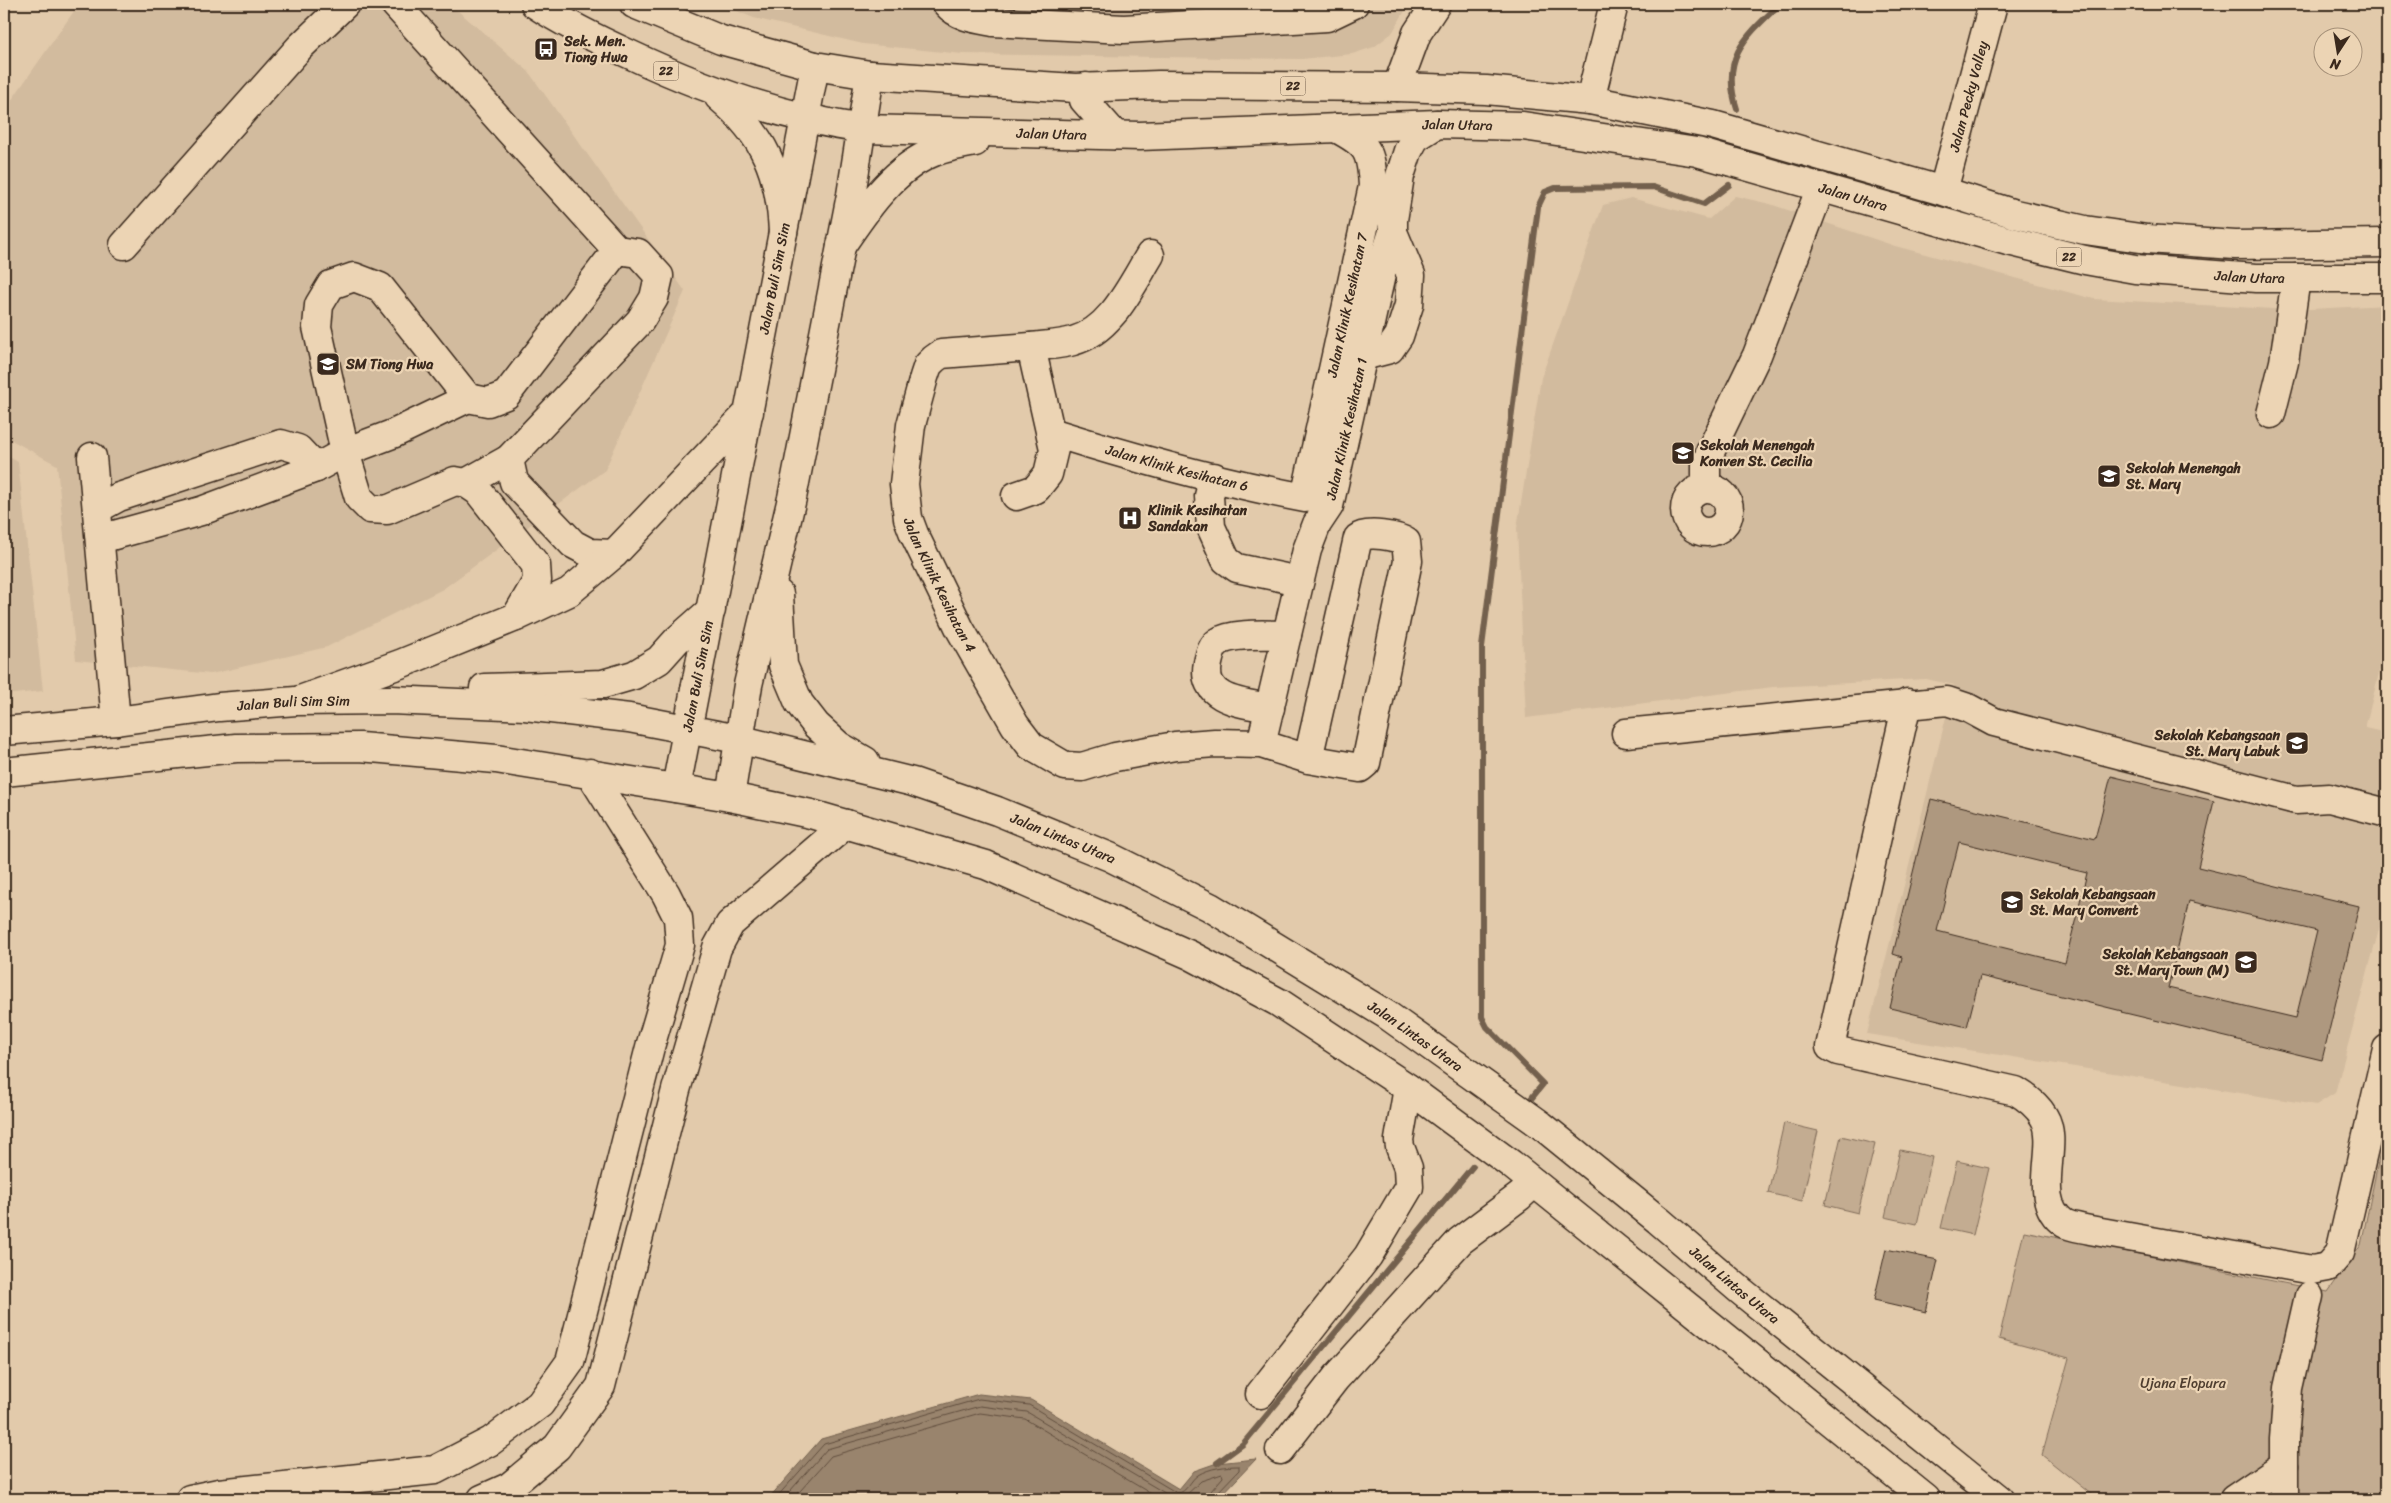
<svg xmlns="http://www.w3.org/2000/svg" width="2391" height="1503" font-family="Sriracha,sans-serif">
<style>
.built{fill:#d2bb9e}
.green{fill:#c3ac91;stroke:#7f6b58}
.water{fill:#99846d;stroke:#73604d}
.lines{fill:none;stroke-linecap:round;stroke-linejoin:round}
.shore{stroke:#614e3e;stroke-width:1}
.stream{stroke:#73604d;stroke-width:6}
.building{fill:#ae987f;stroke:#3b2a1e;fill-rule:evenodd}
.minor-casing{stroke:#3b2a1e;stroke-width:31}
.major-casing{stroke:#3b2a1e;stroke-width:31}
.highway-casing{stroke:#3b2a1e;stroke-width:31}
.minor{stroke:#ecd4b4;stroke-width:28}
.major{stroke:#ecd4b4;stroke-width:28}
.highway{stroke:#ecd4b4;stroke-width:28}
.labels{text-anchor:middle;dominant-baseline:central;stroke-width:4.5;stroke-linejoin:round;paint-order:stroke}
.shield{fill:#ecd4b4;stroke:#705d4b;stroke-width:1}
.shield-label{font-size:12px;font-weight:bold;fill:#3b2a1e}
.poi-label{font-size:14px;font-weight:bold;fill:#3b2a1e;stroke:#ecd4b4;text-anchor:start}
.street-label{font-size:14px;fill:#3b2a1e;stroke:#ecd4b4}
.park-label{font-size:14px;fill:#4f3e2f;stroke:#ecd4b4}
</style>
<rect width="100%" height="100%" fill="#e2caab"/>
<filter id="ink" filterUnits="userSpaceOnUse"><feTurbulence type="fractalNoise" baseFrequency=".02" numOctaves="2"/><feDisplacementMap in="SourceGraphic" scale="10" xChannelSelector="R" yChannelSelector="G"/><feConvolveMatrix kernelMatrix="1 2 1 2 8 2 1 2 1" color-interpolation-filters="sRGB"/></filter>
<g filter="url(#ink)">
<!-- built -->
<path class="built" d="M79 4H450L528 71 685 291 605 470 443 589 327 647 211 674 76 660 57 465 4 436V111Z
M719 4H1409L1392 33 1374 47 1352 54 1302 59 963 54 863 44 754 18Z
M1735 196 1770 204 1895 246 2094 299 2291 310 2387 305V642L2365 728 2387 733V900L2335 1093 2316 1105 1867 1034 1954 685 1926 679 1773 687 1526 718 1517 528 1541 378 1603 205 1631 198 1709 219Z
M4 454 18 462 43 691 4 695Z"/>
<!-- green -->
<path class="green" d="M2387 1119V1499H2097L2042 1455 2069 1358 1999 1339 2024 1231 2328 1292 2361 1245Z
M1784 1123 1818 1131 1802 1201 1768 1193Z
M1841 1136 1875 1144 1858 1213 1825 1205Z
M1900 1150 1932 1157 1917 1224 1885 1217Z
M1957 1161 1989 1168 1973 1235 1941 1228Z"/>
<!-- water -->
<path class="water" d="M979 1394 1031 1400 1179 1489 1194 1471 1217 1463 1256 1459 1218 1499H768L821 1439Z"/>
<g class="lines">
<!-- shore -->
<path class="shore" d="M775 1499 824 1444 979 1399 1029 1405 1177 1493C1187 1493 1190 1480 1198 1475 1209 1468 1226 1466 1239 1466V1470L1216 1494 1215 1499
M783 1499 827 1449 980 1406 1027 1412 1175 1499
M793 1499 831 1456 980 1413 1025 1419 1160 1499
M1182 1499 1201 1481 1222 1474 1223 1477 1211 1491 1208 1499"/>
<!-- stream -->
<path class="stream" d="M1737 109C1720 58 1745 37 1780 4
M1530 1100 1543 1084 1487 1027 1482 1017V647L1538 207 1545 192 1555 188 1653 187 1704 204 1729 185
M1217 1463 1243 1444 1473 1166"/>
</g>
<!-- building -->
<path class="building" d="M2111 776 2214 801 2198 867 2359 906 2322 1060 2121 1012 2122 1011 1980 976 1967 1027 1890 1008 1902 957 1893 954 1931 799 2095 839ZM1959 842 2087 873 2065 963 1937 931ZM2189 901 2317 931 2296 1018 2168 988Z
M1886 1249 1938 1260 1926 1312 1874 1300Z"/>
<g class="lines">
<!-- minor casing -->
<g class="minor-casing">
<g id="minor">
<path d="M395 4 617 250"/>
<path d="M947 4C958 17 977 19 993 22L1124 29 1327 17 1354 4"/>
<path d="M1397 87 1417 33 1436 4"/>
<path d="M1590 100 1614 4"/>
<path id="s1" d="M1943 191 1993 4"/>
<path d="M124 245 300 47 345 4"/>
<path d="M1031 347C1044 345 1060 345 1073 341 1111 331 1131 286 1150 255"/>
<path d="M1363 356 1390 349 1399 336 1409 305 1411 275 1393 232"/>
<path d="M2271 414 2284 362 2296 278"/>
<path id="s2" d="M1051 432C1134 458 1220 482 1305 498L1373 186C1371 150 1368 145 1336 128"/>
<path d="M92 457 116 721"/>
<path d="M509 459 514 482 573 544 590 553 614 554"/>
<path d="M1214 477 1209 496 1211 527 1226 560 1237 568 1299 581"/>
<path d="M466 483 509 459 640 321 654 298 659 276 638 253 617 250 506 395 488 402 468 398 380 287 354 277 331 285 319 305 317 327 345 452 359 498 370 509 387 510 455 481 466 483 478 491 536 565 537 581 516 617"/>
<path d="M1706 487V464L1711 450 1757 355 1821 187"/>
<circle cx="1707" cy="510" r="22"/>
<path id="s3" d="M1016 496 1036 489 1048 474 1054 449 1031 347 941 354 934 359 928 365 924 377 911 425 904 484 908 518 914 534 960 629 1015 725 1031 746 1065 766 1082 767 1115 757 1175 746 1215 743 1261 744 1308 759 1360 768 1366 763 1408 561 1406 542C1398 536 1366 531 1358 538L1308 759"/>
<path d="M97 509 119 497 281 444 298 449 316 468"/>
<path d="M100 539 201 511 316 468 345 452 395 433 468 398"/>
<path d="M300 700 400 664 516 617 569 592 614 554 749 412"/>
<path d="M1907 703 1830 1047 1838 1051 2016 1091C2026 1097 2038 1106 2044 1117 2061 1145 2029 1199 2064 1223 2071 1227 2082 1228 2090 1230L2312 1270 2328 1267 2340 1253 2387 1049"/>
<path d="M1270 708C1244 703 1200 701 1208 663 1210 655 1211 647 1218 642 1232 632 1270 635 1287 635"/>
<path d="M1626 733 1947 701 1968 708 1994 722 2296 800 2329 798 2387 813"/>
<path id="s4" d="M1261 744 1307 550 1317 524 1329 506 1385 257 1393 232V220L1400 176 1408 151 1415 138 1437 124"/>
<path d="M1260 1394 1368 1256 1409 1187 1408 1168 1400 1147 1399 1140 1408 1088"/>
<path d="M1280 1450 1336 1378 1460 1241 1520 1196 1534 1183"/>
<path d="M190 1499 219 1493 435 1470 491 1441 540 1404 570 1362 650 1047 680 945 678 918 666 894 590 773"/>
<path d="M482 1499 509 1487 557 1447 601 1386 676 1090 717 948 730 924 846 824"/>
<path d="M2234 1499 2284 1465"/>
<path d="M2284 1499V1439L2288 1388 2309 1296"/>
</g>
</g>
<!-- major casing -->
<g class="major-casing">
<g id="major">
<path d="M779 594 783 665 799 703 816 725 839 746 865 761"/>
<path d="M484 688 603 684 634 675 659 660 677 640 711 610"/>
<path id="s5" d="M4 731 116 721 219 707 296 701 391 700 525 706 629 718 738 739 913 782 997 811 1110 857 1210 907 1387 1015 1541 1125 1658 1220 1741 1291 1999 1499"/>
<path d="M4 772 236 748 360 747 496 759 730 797 811 814 986 865 1190 955 1278 1002 1408 1088 1511 1164 1926 1499"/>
<path id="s6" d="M676 788 815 66"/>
<path d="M730 797 748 685 792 498 851 195 870 75"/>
</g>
</g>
<!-- highway casing -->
<g class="highway-casing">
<g id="highway">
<path id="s7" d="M535 4C565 24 596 39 629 54 703 89 781 117 863 129L1140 136 1437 124 1523 126 1697 152 2008 241 2085 260 2135 269 2256 278H2387"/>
<path d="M634 4 721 40 815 66 870 75 1075 88 1159 85 1397 87 1486 90 1590 100 1713 125 1943 191 2015 214 2085 230 2147 239 2235 245 2387 243"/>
<path d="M1086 87 1084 100 1115 135"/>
<path d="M719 97C765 136 780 172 783 232"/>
<path d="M841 246C864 212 890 173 927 155 942 147 960 145 975 142"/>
</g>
</g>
<!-- minor -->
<use href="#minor" class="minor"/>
<!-- major -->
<use href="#major" class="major"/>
<!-- highway -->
<use href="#highway" class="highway"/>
</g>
</g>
<!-- icons -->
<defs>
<g id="bus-square" transform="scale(1.25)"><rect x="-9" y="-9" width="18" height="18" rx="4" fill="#3b2a1e" stroke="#ecd4b4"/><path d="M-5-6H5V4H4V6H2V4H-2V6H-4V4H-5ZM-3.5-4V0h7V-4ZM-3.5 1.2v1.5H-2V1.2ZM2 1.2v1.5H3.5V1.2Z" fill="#fff"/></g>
<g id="school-square" transform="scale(1.25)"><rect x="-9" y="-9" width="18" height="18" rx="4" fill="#3b2a1e" stroke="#ecd4b4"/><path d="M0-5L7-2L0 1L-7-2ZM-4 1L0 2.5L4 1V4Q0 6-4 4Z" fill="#fff"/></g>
<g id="hospital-square" transform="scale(1.25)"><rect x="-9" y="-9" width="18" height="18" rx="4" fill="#3b2a1e" stroke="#ecd4b4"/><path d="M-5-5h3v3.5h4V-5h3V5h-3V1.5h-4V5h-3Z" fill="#fff"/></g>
</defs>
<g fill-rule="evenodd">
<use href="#bus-square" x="546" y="49"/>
<use href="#school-square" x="328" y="364"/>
<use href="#school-square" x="1683" y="453"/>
<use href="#school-square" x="2109" y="476"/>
<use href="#hospital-square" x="1130" y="518"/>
<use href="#school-square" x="2297" y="743"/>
<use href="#school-square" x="2012" y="902"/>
<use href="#school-square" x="2246" y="962"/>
</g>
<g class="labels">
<!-- shield labels -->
<g class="shield">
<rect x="653.5" y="61.5" width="25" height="19" rx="4"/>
<rect x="1280.5" y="76.5" width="25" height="19" rx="4"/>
<rect x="2056.5" y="247.5" width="25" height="19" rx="4"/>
</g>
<g class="shield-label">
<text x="666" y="71">22</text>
<text x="1293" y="86">22</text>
<text x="2069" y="257">22</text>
</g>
<!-- poi labels -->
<g class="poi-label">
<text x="564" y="41">Sek. Men.<tspan x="564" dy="16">Tiong Hwa</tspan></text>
<text x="346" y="364">SM Tiong Hwa</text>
<text x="1700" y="445">Sekolah Menengah<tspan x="1700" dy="16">Konven St. Cecilia</tspan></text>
<text x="2126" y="468">Sekolah Menengah<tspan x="2126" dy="16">St. Mary</tspan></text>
<text x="1148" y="510">Klinik Kesihatan<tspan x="1148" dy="16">Sandakan</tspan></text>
<text x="2280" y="735" text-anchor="end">Sekolah Kebangsaan<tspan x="2280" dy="16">St. Mary Labuk</tspan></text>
<text x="2030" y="894">Sekolah Kebangsaan<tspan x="2030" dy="16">St. Mary Convent</tspan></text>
<text x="2228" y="954" text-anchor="end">Sekolah Kebangsaan<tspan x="2228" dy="16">St. Mary Town (M)</tspan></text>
</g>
<!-- street labels -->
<g class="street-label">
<text stroke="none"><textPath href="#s1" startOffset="98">Jalan Pecky Valley</textPath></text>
<text stroke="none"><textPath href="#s7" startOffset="948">Jalan Utara</textPath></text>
<text stroke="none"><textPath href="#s7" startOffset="542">Jalan Utara</textPath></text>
<text stroke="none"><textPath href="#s7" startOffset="1352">Jalan Utara</textPath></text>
<text stroke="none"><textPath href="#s7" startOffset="1758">Jalan Utara</textPath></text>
<text stroke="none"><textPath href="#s6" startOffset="519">Jalan Buli Sim Sim</textPath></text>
<text stroke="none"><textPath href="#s2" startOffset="460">Jalan Klinik Kesihatan 7</textPath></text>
<text stroke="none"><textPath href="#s4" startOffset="328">Jalan Klinik Kesihatan 1</textPath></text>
<text stroke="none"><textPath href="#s2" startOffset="131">Jalan Klinik Kesihatan 6</textPath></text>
<text stroke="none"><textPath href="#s3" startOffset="508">Jalan Klinik Kesihatan 4</textPath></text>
<text stroke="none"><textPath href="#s6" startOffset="114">Jalan Buli Sim Sim</textPath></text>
<text stroke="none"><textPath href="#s5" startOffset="291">Jalan Buli Sim Sim</textPath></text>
<text stroke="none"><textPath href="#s5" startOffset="1079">Jalan Lintas Utara</textPath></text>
<text stroke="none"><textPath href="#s5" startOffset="1484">Jalan Lintas Utara</textPath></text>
<text stroke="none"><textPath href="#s5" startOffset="1889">Jalan Lintas Utara</textPath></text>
</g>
<!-- park labels -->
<g class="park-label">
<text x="2183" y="1383">Ujana Elopura</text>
</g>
</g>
<!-- margin -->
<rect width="2391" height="1503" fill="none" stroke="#ecd4b4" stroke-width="20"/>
<rect x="10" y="10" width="2371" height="1483" fill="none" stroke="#3b2a1e" stroke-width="2" filter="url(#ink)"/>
<!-- north arrow -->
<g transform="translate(2338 52) rotate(192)"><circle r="24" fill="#ecd4b4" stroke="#a59078"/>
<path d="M0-4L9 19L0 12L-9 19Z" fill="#3b2a1e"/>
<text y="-8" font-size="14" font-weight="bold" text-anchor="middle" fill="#3b2a1e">N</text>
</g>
</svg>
